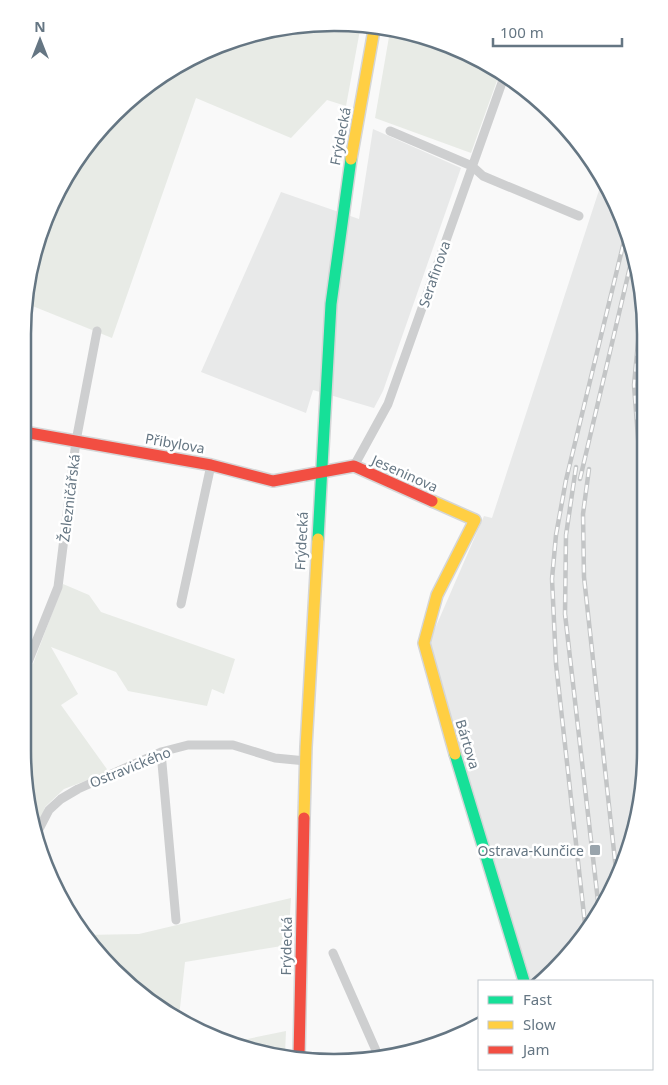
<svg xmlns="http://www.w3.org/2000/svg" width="668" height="1085" font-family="'Noto Sans',sans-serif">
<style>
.built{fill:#e8e9e9}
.green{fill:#e8ebe6}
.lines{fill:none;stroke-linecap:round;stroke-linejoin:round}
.fast-casing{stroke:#d5d6d7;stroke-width:14}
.slow-casing{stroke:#d5d6d7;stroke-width:14}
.jam-casing{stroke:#d5d6d7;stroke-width:14}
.street{stroke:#cecfd0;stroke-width:9}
.fast{stroke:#16e098;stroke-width:11}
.slow{stroke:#ffcf43;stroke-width:11}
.jam{stroke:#f24e42;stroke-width:11}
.rail-casing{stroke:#c3c5c6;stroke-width:4.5}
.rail{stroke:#fff;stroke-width:2.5;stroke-dasharray:8;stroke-linecap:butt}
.poi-dot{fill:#99a4ac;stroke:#fff;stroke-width:2}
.labels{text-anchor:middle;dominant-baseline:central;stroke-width:5;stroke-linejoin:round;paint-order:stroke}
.street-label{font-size:14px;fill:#657683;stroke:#fff}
.poi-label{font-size:14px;fill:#657683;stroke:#fff;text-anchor:end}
.rim{fill:none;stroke:#657683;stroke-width:2.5}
</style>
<rect width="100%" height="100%" fill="#f9f9f9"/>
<!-- built -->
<path class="built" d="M373 129 461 168 383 391 374 408 313 390 306 413 201 372 281 192 359 219Z
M603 178 629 234 645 313 643 791 622 870 581 940 538 981H531L429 653 430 640 484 516 492 518Z"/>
<!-- green -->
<path class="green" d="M293 25 360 30 346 106 327 100 291 138 196 98 112 338 25 303V294L46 215 87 145 178 64Z
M390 31 414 33 499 75 471 153 375 118Z
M63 584 89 595 101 612 235 659 224 694 212 689 207 706 128 691 116 672 51 647 78 694 61 705 109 772 64 789 45 807 36 835 23 751V661L33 664Z
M291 898 288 945 185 962 179 1017 145 998 84 935 139 934Z
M286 1031 285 1055 234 1046 228 1043Z"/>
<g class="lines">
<!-- fast casing -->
<g class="fast-casing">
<path id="fast" d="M318 539 331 304 351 159
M455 754 524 981"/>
</g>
<!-- slow casing -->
<g class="slow-casing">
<path id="slow" d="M351 159 374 30
M432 501 475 520 437 595 424 643 455 754
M304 818 306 747 318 539"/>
</g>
<!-- jam casing -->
<g class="jam-casing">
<path id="jam" d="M24 432 211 465 273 481 354 466 432 501
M299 1057 304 818"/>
</g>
<!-- street -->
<path class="street" d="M390 131 472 166 483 176 579 216
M354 466 388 404 504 77
M181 604 211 465
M28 662 58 587 76 441 97 331
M161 752 176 920
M36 835 49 810 61 799 78 789 161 752 188 745H233L275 758 306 761
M333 953 378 1055"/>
<!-- fast -->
<use href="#fast" class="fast"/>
<!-- slow -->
<use href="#slow" class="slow"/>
<!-- jam -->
<use href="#jam" class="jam"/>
<!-- rail casing -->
<g class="rail-casing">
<path id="rail" d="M642 300 634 385 644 517
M638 306 639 286
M576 467 566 535 565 614 599 910
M589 469 583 514 584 577 617 879
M580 479 633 254
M586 933 556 664 552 579 556 535 566 480 627 229"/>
</g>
<!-- rail -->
<use href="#rail" class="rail"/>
</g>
<!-- markers -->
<rect class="poi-dot" x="589" y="844" width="12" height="12" rx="2.5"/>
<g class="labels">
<!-- street labels -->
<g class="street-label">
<text transform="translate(340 136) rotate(-79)">Frýdecká</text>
<text transform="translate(434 274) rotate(-71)">Serafinova</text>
<text transform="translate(175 443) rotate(10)">Přibylova</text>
<text transform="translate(405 473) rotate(24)">Jeseninova</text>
<text transform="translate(69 498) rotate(-83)">Železničářská</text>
<text transform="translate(301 541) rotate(-87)">Frýdecká</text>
<text transform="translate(468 744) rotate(73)">Bártova</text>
<text transform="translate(130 767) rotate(-22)">Ostravického</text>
<text transform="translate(286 946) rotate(-89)">Frýdecká</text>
</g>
<!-- poi labels -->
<g class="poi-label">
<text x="584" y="850">Ostrava-Kunčice</text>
</g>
</g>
<!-- crop -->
<path d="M0 0H668V1085H0ZM334 31H334A303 303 0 0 1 637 334V751A303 303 0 0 1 334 1054H334A303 303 0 0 1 31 751V334A303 303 0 0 1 334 31Z" fill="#fff" fill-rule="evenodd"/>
<path class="rim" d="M334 31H334A303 303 0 0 1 637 334V751A303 303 0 0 1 334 1054H334A303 303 0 0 1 31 751V334A303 303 0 0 1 334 31Z"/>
<!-- legend -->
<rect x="478" y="980" width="175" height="90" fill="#ffffff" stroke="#c1c8cd"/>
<rect x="488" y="996" width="25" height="8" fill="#16e098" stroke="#c1c8cd"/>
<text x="523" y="1005" font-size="15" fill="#657683">Fast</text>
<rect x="488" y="1021" width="25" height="8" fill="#ffcf43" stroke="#c1c8cd"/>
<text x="523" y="1030" font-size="15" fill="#657683">Slow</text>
<rect x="488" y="1046" width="25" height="8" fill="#f24e42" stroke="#c1c8cd"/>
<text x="523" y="1055" font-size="15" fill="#657683">Jam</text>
<!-- north arrow -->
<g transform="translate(40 40)" stroke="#ffffff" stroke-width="4" paint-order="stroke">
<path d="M0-4L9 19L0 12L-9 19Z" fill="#657683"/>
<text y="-8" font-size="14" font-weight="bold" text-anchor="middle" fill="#657683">N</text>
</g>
<!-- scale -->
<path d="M493 38v8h129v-8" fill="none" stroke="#657683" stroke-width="2.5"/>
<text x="500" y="38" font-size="15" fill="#657683" stroke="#ffffff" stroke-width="4" paint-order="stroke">100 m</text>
</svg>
